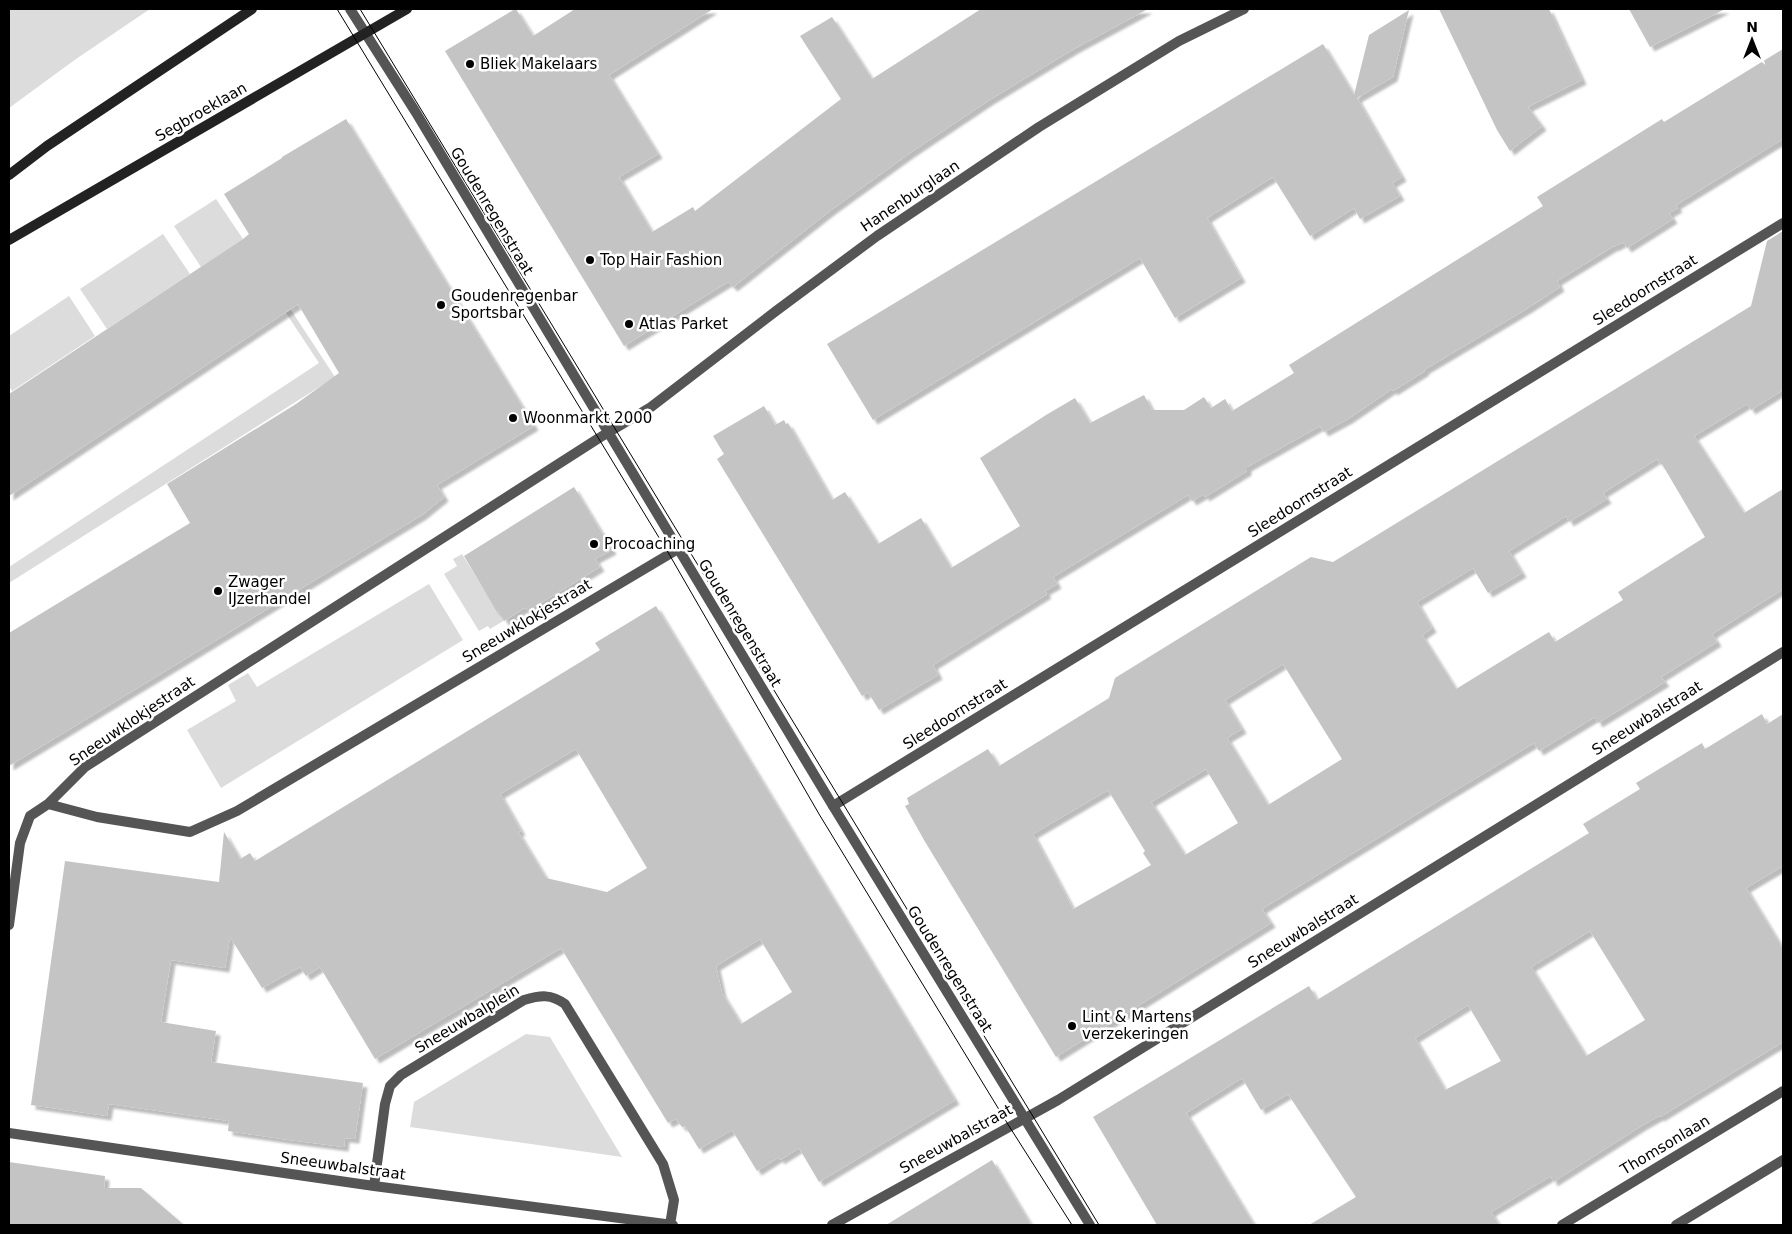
<svg xmlns="http://www.w3.org/2000/svg" width="1792" height="1234" font-family="'DejaVu Sans',sans-serif">
<style>
.green{fill:#dcdcdc}
.building{fill:#c4c4c4;fill-rule:evenodd;filter:url(#shadow)}
.lines{fill:none;stroke-linecap:round;stroke-linejoin:round}
.minor{stroke:#555;stroke-width:10}
.tertiary{stroke:#555;stroke-width:10}
.secondary{stroke:#222;stroke-width:10}
.tram{stroke:#000;stroke-width:1}
.poi-dot{fill:#000;stroke:#fff;stroke-width:2}
.labels{text-anchor:middle;dominant-baseline:central;stroke-width:5;stroke-linejoin:round;paint-order:stroke}
.poi-label{font-size:15px;fill:#000;stroke:#fff;text-anchor:start}
.street-label{font-size:15px;fill:#000;stroke:#fff}
</style>
<defs>
<filter id="shadow"><feDropShadow dx="4.5" dy="4.5" stdDeviation="1" flood-color="#0004"/></filter>
</defs>
<rect width="100%" height="100%" fill="#fff"/>
<!-- green -->
<path class="green" d="M9 9H150L76 59 9 108Z
M216 199 243 239 201 267 174 226Z
M163 234 190 274 107 329 80 289Z
M69 296 95 336 12 391 9 386V336Z
M291 310 335 377 9 583V567L319 363 286 313Z
M462 554 497 611H499L505 620 490 629 488 626 479 631 444 574 457 566 453 559Z
M429 584 463 640 221 788 187 730 236 701 228 685 248 673 257 687Z
M526 1034 550 1037 622 1157 410 1127 414 1102Z"/>
<!-- building -->
<path class="building" d="M515 9H516L533 36 575 9H713L609 75 658 154 619 177 652 232 693 207 695 211 841 99 800 36 832 17 872 79 981 9H1148L1074 49 991 99 910 153 831 210 733 287 728 282 624 346 445 51Z
M1439 9H1549L1582 80 1528 107 1542 126 1510 151 1497 130Z
M1629 9H1725L1650 47Z
M1409 10 1393 77 1357 98 1402 177 1392 183 1400 196 1360 219 1354 208 1310 236 1273 177 1207 218 1241 278 1175 318 1140 258 873 420 827 344 1323 44 1354 95 1369 35Z
M1783 49V139L1676 205 1678 208 1669 213 1673 219 1627 248 1623 242 1614 247V246L1557 281 1560 287 1528 308 1424 370 1425 371 1393 391 1392 389 1348 419 1324 432 1320 426 1247 467V471L1205 497 1204 494 1192 501 1188 495 1053 577 1057 584 1045 591 1047 594 933 665 938 675 879 710 868 692 862 696 717 459 724 454 713 436 764 406 775 425 784 420 786 424 788 423 832 500 845 492 878 544 921 518 951 568 1020 526 980 458 1046 415 1075 398 1090 423 1144 395 1152 410H1184L1204 397 1211 408 1225 399 1232 411 1294 373 1289 365 1543 206 1537 197 1662 119 1664 122Z
M346 119 534 426 437 485 444 497 422 515 9 766V633L190 523 167 484 296 404 339 373 298 304 9 496V394L243 239 249 234 224 194 282 158V157Z
M1783 231V390L1751 410 1747 404 1694 436 1744 513 1783 489V589L1712 634 1717 642 1661 677 1665 682 1598 723 1595 717 1539 751 1534 743 1443 798 1262 909 1271 923 1056 1057 924 840 905 806 909 804 907 798 988 749 999 766 1109 698 1115 678 1311 557 1333 562 1751 306 1767 241ZM1657 459 1661 465 1662 464 1705 537 1618 592 1623 600 1555 642 1549 632 1456 689 1422 635 1432 628 1417 602 1473 568 1488 593 1522 573 1509 551 1566 516 1569 522 1607 499 1603 493ZM1283 664 1342 759 1268 805 1227 738 1242 729 1225 700ZM1206 769 1238 823 1185 855 1151 802ZM1108 790 1145 851 1143 853 1151 865 1073 909 1033 834Z
M574 487 612 550 595 559 600 567 529 610 524 608 504 621 499 611 497 612 464 556Z
M656 606 955 1100 819 1182 799 1148 780 1160 779 1157 757 1171 732 1130 699 1149 685 1126 682 1127 676 1119 668 1123 561 948 375 1059 320 967 306 976 300 967 262 988 230 937 225 968 171 960 161 1022 216 1031 211 1062 363 1083 355 1139 345 1138 344 1147 282 1139 228 1131 229 1121 109 1104 107 1116 31 1105 65 861 219 882 224 832 240 859 250 853 255 861 600 650 595 643ZM576 749 647 868 607 892 546 878 518 832 521 831 500 794ZM760 939 792 992 741 1024 722 993 716 966Z
M1762 714 1767 724 1783 714V866L1746 888 1783 949V1042L1660 1117 1659 1116 1643 1125 1553 1182 1551 1176 1491 1212 1499 1225H1309L1356 1197 1288 1094 1261 1110 1242 1078 1186 1113 1254 1225H1157L1093 1117 1309 986 1317 1000 1589 833 1583 824 1640 789 1636 783 1702 743 1705 749ZM1590 931 1645 1020 1586 1056 1531 967ZM1468 1005 1501 1061 1445 1090 1415 1038Z
M992 1160 1031 1225H886Z
M9 1162 105 1176 104 1188H141L184 1225H9Z"/>
<g class="lines">
<!-- minor -->
<path class="minor" d="M48 804 97 817 190 832 237 811 678 549
M833 806 1783 223
M9 925 20 843 30 816 48 804 85 767 599 438 651 407 776 311 877 236 1039 127 1179 41 1244 9
M9 1133 374 1186 673 1225
M374 1186 385 1104 390 1086 401 1075 524 1000C541 995 551 994 565 1004L663 1164 674 1200 670 1225
M832 1225 1058 1100 1783 652
M1562 1225 1783 1091
M1676 1225 1783 1160"/>
<!-- tertiary -->
<path class="tertiary" d="M350 9 415 111 833 806 1090 1225"/>
<!-- secondary -->
<path class="secondary" d="M9 175 47 146 252 9
M9 240 407 9"/>
<!-- tram -->
<path class="tram" d="M337 9 669 554 819 814 1009 1126 1072 1225
M360 9 1099 1225"/>
</g>
<!-- markers -->
<g class="poi-dot">
<circle cx="470" cy="64" r="5"/>
<circle cx="590" cy="260" r="5"/>
<circle cx="441" cy="305" r="5"/>
<circle cx="629" cy="324" r="5"/>
<circle cx="513" cy="418" r="5"/>
<circle cx="594" cy="544" r="5"/>
<circle cx="218" cy="591" r="5"/>
<circle cx="1072" cy="1026" r="5"/>
</g>
<g class="labels">
<!-- poi labels -->
<g class="poi-label">
<text x="480" y="64">Bliek Makelaars</text>
<text x="600" y="260">Top Hair Fashion</text>
<text x="451" y="296">Goudenregenbar<tspan x="451" dy="17">Sportsbar</tspan></text>
<text x="639" y="324">Atlas Parket</text>
<text x="523" y="418">Woonmarkt 2000</text>
<text x="604" y="544">Procoaching</text>
<text x="228" y="582">Zwager<tspan x="228" dy="17">IJzerhandel</tspan></text>
<text x="1082" y="1017">Lint &amp; Martens<tspan x="1082" dy="17">verzekeringen</tspan></text>
</g>
<!-- street labels -->
<g class="street-label">
<text transform="translate(201 112) rotate(-30)">Segbroeklaan</text>
<text transform="translate(910 196) rotate(-34)">Hanenburglaan</text>
<text transform="translate(492 211) rotate(59)">Goudenregenstraat</text>
<text transform="translate(1645 290) rotate(-32)">Sleedoornstraat</text>
<text transform="translate(1300 502) rotate(-32)">Sleedoornstraat</text>
<text transform="translate(527 621) rotate(-31)">Sneeuwklokjestraat</text>
<text transform="translate(740 623) rotate(59)">Goudenregenstraat</text>
<text transform="translate(955 714) rotate(-32)">Sleedoornstraat</text>
<text transform="translate(1647 718) rotate(-32)">Sneeuwbalstraat</text>
<text transform="translate(132 721) rotate(-34)">Sneeuwklokjestraat</text>
<text transform="translate(1303 931) rotate(-32)">Sneeuwbalstraat</text>
<text transform="translate(950 969) rotate(58)">Goudenregenstraat</text>
<text transform="translate(467 1019) rotate(-31)">Sneeuwbalplein</text>
<text transform="translate(956 1139) rotate(-29)">Sneeuwbalstraat</text>
<text transform="translate(1665 1145) rotate(-31)">Thomsonlaan</text>
<text transform="translate(343 1166) rotate(8)">Sneeuwbalstraat</text>
</g>
</g>
<!-- border -->
<rect width="1792" height="1234" fill="none" stroke="#000000" stroke-width="20"/>
<!-- north arrow -->
<g transform="translate(1752 40)" stroke="#ffffff" stroke-width="4" paint-order="stroke">
<path d="M0-4L9 19L0 12L-9 19Z" fill="#000000"/>
<text y="-8" font-size="14" font-weight="bold" text-anchor="middle" fill="#000000">N</text>
</g>
</svg>
